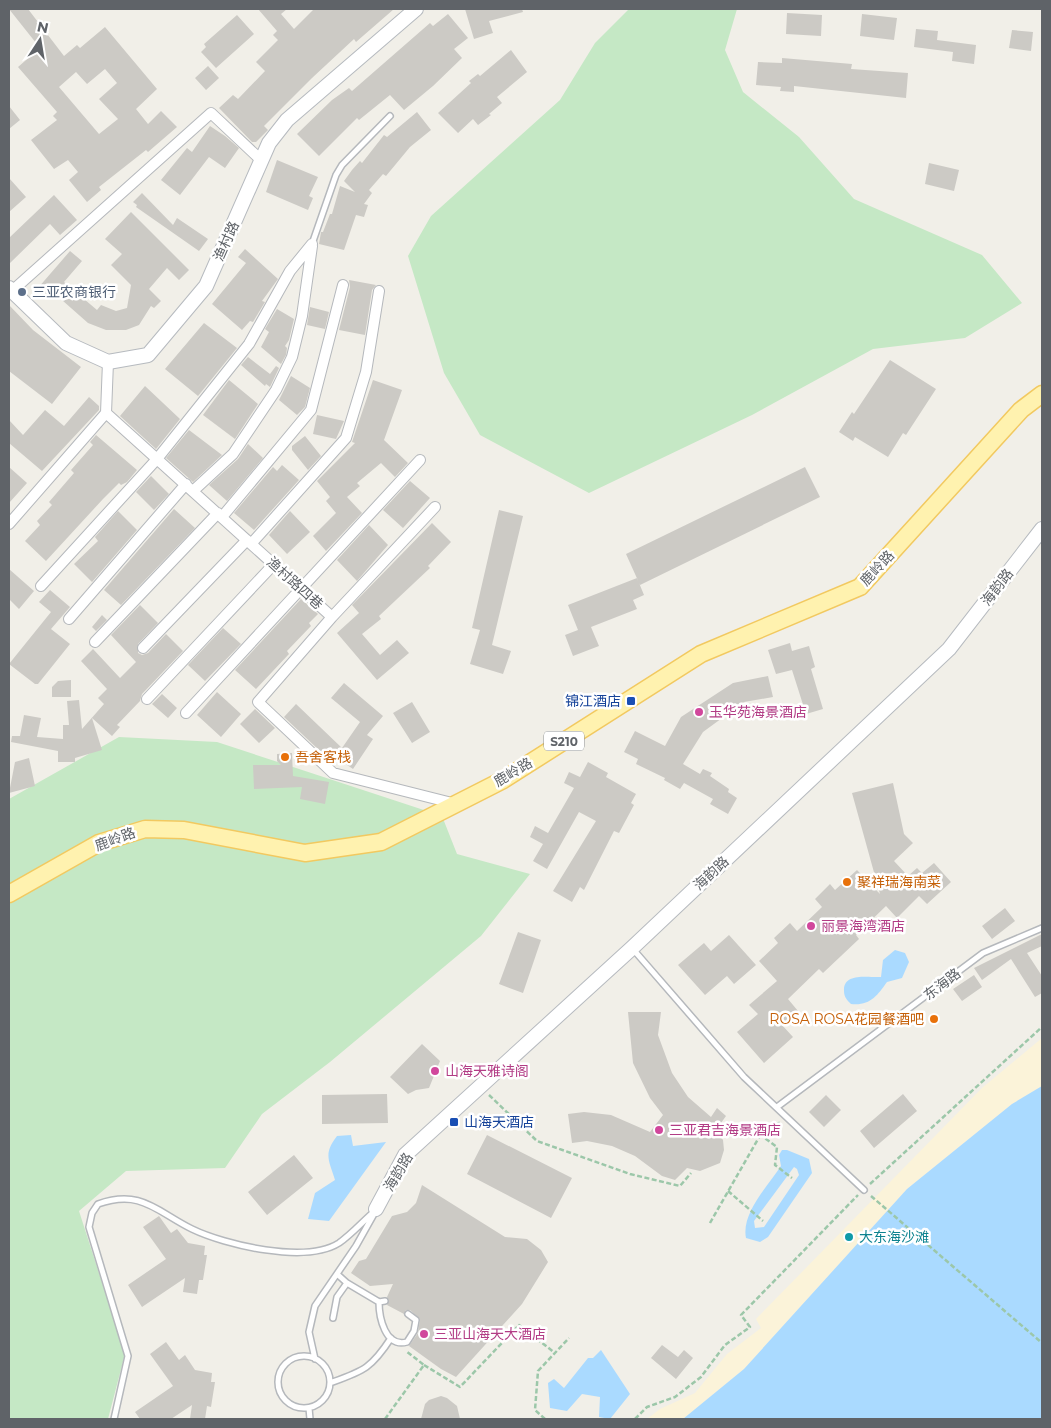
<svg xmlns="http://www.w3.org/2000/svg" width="1051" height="1428" font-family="Montserrat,'Noto Sans SC',sans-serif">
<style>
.green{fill:#c5e8c5}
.sand{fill:#fbf3d9}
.water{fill:#aadaff;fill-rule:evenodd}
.building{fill:#cccac5;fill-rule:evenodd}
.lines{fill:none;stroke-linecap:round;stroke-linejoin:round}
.lane-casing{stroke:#b5b8bc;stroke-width:8}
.street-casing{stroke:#b5b8bc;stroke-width:12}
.secondary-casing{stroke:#b6babf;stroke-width:16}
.primary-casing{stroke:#f2c960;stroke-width:19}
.path{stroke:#9cc7a9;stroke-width:2.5;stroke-dasharray:5 2.5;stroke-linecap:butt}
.lane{stroke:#fff;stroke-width:5}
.street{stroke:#fff;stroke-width:10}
.secondary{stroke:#fff;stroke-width:14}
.primary{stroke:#fff2af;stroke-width:16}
.service-dot{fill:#5c6f8a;stroke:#fff;stroke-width:2}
.transit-dot{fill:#1a4fb4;stroke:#fff;stroke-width:2}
.hotel-dot{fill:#d1479c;stroke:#fff;stroke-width:2}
.food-dot{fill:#e8710a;stroke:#fff;stroke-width:2}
.culture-dot{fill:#0f9aa8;stroke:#fff;stroke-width:2}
.labels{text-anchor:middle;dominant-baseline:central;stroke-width:5;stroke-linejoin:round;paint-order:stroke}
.shield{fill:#fff;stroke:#8f9295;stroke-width:1}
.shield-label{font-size:12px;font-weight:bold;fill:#5f6368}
.street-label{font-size:14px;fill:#5f6368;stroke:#fff}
.service-label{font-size:14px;fill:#4e5e75;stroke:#fff;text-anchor:start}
.transit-label{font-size:14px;fill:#164399;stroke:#fff;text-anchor:end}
.hotel-label{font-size:14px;fill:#b23c85;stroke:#fff;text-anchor:start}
.food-label{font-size:14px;fill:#c56008;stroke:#fff;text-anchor:start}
.culture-label{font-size:14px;fill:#0d838f;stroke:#fff;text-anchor:start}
</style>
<rect width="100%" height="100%" fill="#f1efe8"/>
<!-- green -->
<path class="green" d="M629 9H737L725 50 743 92 799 137 854 199 982 255 1022 303 965 338 873 349 752 415 589 493 480 435 444 373 408 256 431 216 560 100 595 43Z
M119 737 217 742 442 816 457 854 530 874 481 936 330 1062 262 1114 225 1168 126 1171 79 1211 125 1354 108 1419H9V799Z"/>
<!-- sand -->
<path class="sand" d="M1042 1038V1086L1012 1104 907 1189 744 1369 683 1419H647L660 1409 695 1393 727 1354 761 1328 756 1319 982 1088Z"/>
<!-- water -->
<path class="water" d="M895 950 905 953 909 962 902 978 887 982C877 996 870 1006 851 1004 847 1000 844 997 844 991 843 972 869 978 881 977L883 960Z
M1042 1086V1419H683L744 1369 907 1189 1012 1104Z
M351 1135 353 1146 386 1142 329 1221 308 1219 315 1193 335 1180C329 1160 323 1154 337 1136Z
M782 1150H787L809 1159 812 1173 768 1237 760 1242 746 1238C741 1213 768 1186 781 1166L779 1155ZM794 1167 797 1169 799 1175 764 1227 755 1228 754 1221Z
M601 1350 630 1394 610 1419 599 1417 600 1397 582 1394 567 1411 550 1408 548 1383 554 1379 564 1388 588 1358H593Z"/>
<!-- building -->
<path class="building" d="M9 9H28L64 56 77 45 80 48 105 27 157 89 136 109 148 124 161 111 177 127 148 152 146 150 99 187 101 190 87 202 69 180 78 172 68 160 54 169 31 140 57 120 53 116 57 112 18 67 40 48ZM105 69 117 83 99 99 118 119 99 134 59 87 76 72 87 84Z
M258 9H287L281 14 294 29 314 9H394L356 42 354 39 312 78 264 126 268 130 256 142H252L219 108 233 95 238 99 265 71 256 62 278 40 273 35 277 31Z
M465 9H522L523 12 489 21 493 33 474 39Z
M787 13 822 15 821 36 786 34Z
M448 14 468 38 454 49 462 58 433 86 404 110 390 95 359 120 357 118 319 156 297 134 332 100 349 88 352 91 430 23 433 26Z
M862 14 897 18 894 40 860 36Z
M237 15 254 34 216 68 201 52 206 47 204 44Z
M916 29 938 31 937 40 976 45 974 64 952 61 953 52 914 47Z
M1012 30 1033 32 1031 51 1009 48Z
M511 50 527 72 497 97 502 103 489 114 491 115 478 125 473 119 458 133 438 113 471 83 469 81 478 74 480 76Z
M782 58 852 64 851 69 908 73 906 98 794 86V92L780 91 781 87 756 85 758 62 782 63Z
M208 66 219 78 206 90 195 78Z
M9 106 20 120 9 129Z
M417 112 431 130 410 147 386 176 383 174 369 190 372 193 364 204 368 205 364 217 356 215 344 250 319 244 321 232H323L330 214H332L340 186 355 192 344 181 352 170 360 161 362 163 384 135 387 137Z
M210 126 225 136 239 148 225 168 209 157 180 195 161 180 187 148 192 152Z
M277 160 318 177 309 196 313 198 308 210 266 192Z
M929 163 959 170 954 191 925 184Z
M9 178 26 197 9 212Z
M142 193 173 225 177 218 208 239 199 251 136 207 137 205 133 202Z
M54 195 77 220 60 235 50 224 9 264V238Z
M131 212 189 270 179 280 167 268 149 289 161 301 154 308 151 306 139 325 126 330H106L88 323 54 293 50 298 38 288 70 251 82 261 64 282 97 310 101 305 116 311 127 308 131 285 111 265 122 254 105 239Z
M245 249 278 279 262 301 265 302 253 322 250 321 242 330 212 304 246 263 238 257Z
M349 280 376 285 372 290 365 335 339 330 350 287Z
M9 305 33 330 81 367 52 404 9 371Z
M310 307 329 312 325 329 307 325Z
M277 309 294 319 289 340 285 346 287 348 286 355 281 364 261 347 269 332 265 329Z
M204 323 237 348 198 396 165 369Z
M248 357 270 374 276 366 279 368 270 387 266 384 265 386 241 365Z
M890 360 936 389 906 435 903 433 888 457 855 437 853 441 839 432 852 412 854 414Z
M291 376 310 388 305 407 297 415 279 400Z
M229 380 258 404 235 439 203 415Z
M373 380 402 390 384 440 408 463 395 477 381 463 357 483 360 486 347 497 362 513 326 551 313 536 336 513 326 501 330 497 317 481 355 443 352 442Z
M145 386 180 419 156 449 120 416Z
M89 397 99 406V410L42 471 9 443V420L23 435 45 410 64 426Z
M317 415 344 421 336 439 313 434Z
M189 430 222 455 193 482 166 458Z
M96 435 137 470 127 482 121 485 119 483 103 499 46 561 25 541 40 525 37 521 52 505 49 502 74 473 71 470 93 445 90 442Z
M305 436 321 456 308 470 292 450V446Z
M248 444 263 458 227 501 209 485 238 459Z
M282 465 299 480 254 530 234 513 273 467 277 471Z
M9 467 27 483 9 503Z
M805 467 820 497 640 585 626 554Z
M151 476 169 494 154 510 136 492Z
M410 481 430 498 403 528 383 510Z
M174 509 195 528 121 605 104 590Z
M499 510 523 516 492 645 511 651 503 674 470 664 480 630 472 628Z
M118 511 137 530 92 582 74 564 98 541 95 537Z
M290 511 310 532 287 554 269 535Z
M432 523 451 542 428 566 430 568 379 616 381 619 362 634 380 655 397 640 409 653 377 680 337 633 359 613 352 605Z
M369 525 388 545 357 581 337 560Z
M9 569 34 591 19 609 9 599Z
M637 578 644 595 633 600 637 609 591 627 599 646 573 656 565 635 578 630 568 605Z
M50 590 70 607 51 629 70 644 38 684H35L9 664 51 612 39 602Z
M301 599 318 614 309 623 311 626 287 651 289 654 256 689 235 670Z
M140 605 158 623 138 644V653L142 655 148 653 166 634 183 651 142 694 140 701 117 725 120 727 112 736 92 718 102 750 75 758V762H58V751L11 742 12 736H20L24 715 41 718 37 737 63 739V725H69L67 701 79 700 82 729 104 704 98 698 107 689 81 661 93 649 120 678 136 662 111 635Z
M102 615 107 620 96 631 92 627Z
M223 628 241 644 205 681 188 665Z
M790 643 792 651 809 646 815 667 811 669 823 709 806 714 792 670 776 674 768 650Z
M768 676 773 697 744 702 703 732 683 764 700 774 703 769 712 773 710 776 729 789 728 792 737 798 728 814 710 804 713 799 684 783 680 789 664 780 665 778 636 764 638 759 624 752 635 731 665 746 681 717 733 683Z
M71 680V697H52V687L58 681Z
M344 683 383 716 367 735 373 739 353 769 324 749 321 752 284 717 296 704 342 748 360 722 331 698Z
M217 692 241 714 221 737 197 715Z
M162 694 177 708 168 718 152 704Z
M412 702 430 732 412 743 393 713Z
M255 709 275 728 259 743 240 724Z
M292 753 293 776 329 782 325 804 300 799 302 787 254 789 253 765H281L277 761V754Z
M29 758 35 786 9 793 15 762Z
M588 762 608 773 606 777 636 794 631 803 634 805 619 833 614 831 584 890 580 887 572 902 553 891 596 821 579 812 547 869 533 861 543 844 530 837 535 826 548 833 574 788 564 783 569 772 580 777Z
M893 783 904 834 913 843 894 861 908 876 917 868 922 873 934 863 951 882 927 904 919 896 897 918 886 906 856 935 859 939 823 973 819 969 788 999 798 1011 782 1025 793 1037 764 1063 737 1032 758 1014 749 1005 777 981 759 961 778 943 774 938 790 923 797 931 822 907 815 899 830 884 835 890 857 870 880 894 852 793Z
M1005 908 1015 921 992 939 982 926Z
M518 932 541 940 523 993 499 984Z
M1042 934V946L1027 953 1042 976V993L1035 997 1011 959 982 980 974 968Z
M729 935 756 965 734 984 727 976 705 995 678 965 704 943 711 951Z
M974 975 982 987 962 1001 953 989Z
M628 1012H661L658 1035 672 1073 688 1097 711 1117 717 1108 726 1116 716 1130 723 1140 724 1150 720 1163 700 1171 687 1168 675 1180 662 1176 635 1156 612 1146 587 1141 572 1143 568 1114 584 1112 611 1115 650 1132 663 1115 650 1098 633 1063Z
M422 1044 440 1061 429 1088 416 1090 408 1094 390 1077Z
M387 1094 388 1123 322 1124V1095Z
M903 1094 917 1111 874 1148 860 1131Z
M826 1095 841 1110 824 1127 809 1112Z
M487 1135 572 1178 551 1218 467 1174Z
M294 1155 313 1178 267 1215 248 1192Z
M422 1185 505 1237 527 1239 541 1250 548 1262 522 1304 456 1377 441 1369 409 1346 418 1333 420 1319 410 1310H406L404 1314 387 1305 389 1301 387 1297 393 1284 370 1286 351 1273 359 1261 366 1259 392 1216 407 1212 416 1203Z
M159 1216 171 1233 177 1229 188 1243 205 1246 204 1255H207L203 1280H199L197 1294 183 1292 185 1278 142 1307 128 1285 166 1259 143 1227Z
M166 1342 179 1360 185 1355 195 1370 212 1373 211 1382H215L211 1407 207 1406 205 1419H190L192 1405 171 1419H140L135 1412 173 1386 150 1354Z
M662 1345 678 1357 684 1350 693 1358 676 1379 651 1358Z
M441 1396 447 1398 457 1406 460 1419H421L425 1404 429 1400Z"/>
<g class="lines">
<!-- lane casing -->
<g class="lane-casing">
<path id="lane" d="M312 244 336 175 342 165 390 116
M632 948 744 1077 864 1190
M777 1107 983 953 1042 928
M337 1274 347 1283 379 1302 385 1301
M379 1302C379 1317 385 1348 407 1342L414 1331 416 1320 408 1314
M333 1318 337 1297 347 1283
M278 1382a26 26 0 1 1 52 0a26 26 0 1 1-52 0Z
M315 1359 309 1332 315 1306 356 1246 374 1214
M330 1383C363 1371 371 1369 391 1338
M309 1408 310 1419
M114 1419 128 1356 89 1227 92 1213 98 1204C141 1189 156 1211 192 1229 225 1245 306 1264 339 1243 352 1234 364 1220 376 1210"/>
</g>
<!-- street casing -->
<g class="street-casing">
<path id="street" d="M12 291 211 113 262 161
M108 362 106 413 332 617 258 702 333 773 456 804
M193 491 233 454 276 390 292 357 302 316 312 246
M222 517 311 410 343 285
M9 524 106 413
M251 544 346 438 366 372 379 291
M41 586 157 459 249 344 290 271 312 244
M332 617 435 507
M69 619 186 484
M95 642 218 513
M143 648 247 540
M147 699 274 564
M186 713 420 460"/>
</g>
<!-- secondary casing -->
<g class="secondary-casing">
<path id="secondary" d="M9 288 66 343 108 362 148 355 206 286 269 143 287 120 416 9
M376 1209 405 1155 632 948 949 649 1042 529"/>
</g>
<!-- primary casing -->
<g class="primary-casing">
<path id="primary" d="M9 894 99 843 145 829 184 830 305 853 381 842 503 780 701 654 860 587 1021 410 1042 394"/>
</g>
<!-- path -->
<path class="path" d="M489 1095 537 1141 630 1174 680 1186 691 1173
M722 1134 729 1125 762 1132 766 1139 777 1147 775 1165 792 1178
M870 1184 1042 1027
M728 1191 763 1221
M871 1196 1042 1343
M710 1223 762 1132 781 1122
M424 1365 460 1387 519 1325 555 1353
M385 1419 424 1365 406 1351
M545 1419 535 1410 538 1371 569 1338
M635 1419 647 1407 675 1397 701 1377 725 1345 750 1327 741 1315 858 1195"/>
<!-- lane -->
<use href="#lane" class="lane"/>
<!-- street -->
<use href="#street" class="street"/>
<!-- secondary -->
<use href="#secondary" class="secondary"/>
<!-- primary -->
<use href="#primary" class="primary"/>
</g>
<!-- markers -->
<circle class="service-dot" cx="22" cy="292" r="5"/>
<g class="transit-dot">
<rect x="626" y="696" width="10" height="10" rx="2.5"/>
<rect x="449" y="1117" width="10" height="10" rx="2.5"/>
</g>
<g class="hotel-dot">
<circle cx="699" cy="712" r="5"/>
<circle cx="811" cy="926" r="5"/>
<circle cx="435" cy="1071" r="5"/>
<circle cx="659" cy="1130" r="5"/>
<circle cx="424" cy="1334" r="5"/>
</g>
<g class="food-dot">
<circle cx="285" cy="757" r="5"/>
<circle cx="847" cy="882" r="5"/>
<circle cx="934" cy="1019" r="5"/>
</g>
<circle class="culture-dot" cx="849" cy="1237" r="5"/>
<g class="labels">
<!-- shield labels -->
<rect class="shield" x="544" y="731.5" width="40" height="19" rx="4"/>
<g class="shield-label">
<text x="564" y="741">S210</text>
</g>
<!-- street labels -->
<g class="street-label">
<text transform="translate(226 241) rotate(-66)">渔村路</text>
<text transform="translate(877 568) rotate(-47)">鹿岭路</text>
<text transform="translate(295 583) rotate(42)">渔村路四巷</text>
<text transform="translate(997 587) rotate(-52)">海韵路</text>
<text transform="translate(513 772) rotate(-31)">鹿岭路</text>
<text transform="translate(115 839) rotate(-20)">鹿岭路</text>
<text transform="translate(711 873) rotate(-43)">海韵路</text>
<text transform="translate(942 984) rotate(-37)">东海路</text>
<text transform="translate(398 1172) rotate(-59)">海韵路</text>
</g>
<!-- service labels -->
<g class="service-label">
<text x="32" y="292">三亚农商银行</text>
</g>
<!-- transit labels -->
<g class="transit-label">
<text x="621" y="701">锦江酒店</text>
<text x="464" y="1122" text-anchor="start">山海天酒店</text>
</g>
<!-- hotel labels -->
<g class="hotel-label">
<text x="709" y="712">玉华苑海景酒店</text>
<text x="821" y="926">丽景海湾酒店</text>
<text x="445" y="1071">山海天雅诗阁</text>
<text x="669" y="1130">三亚君吉海景酒店</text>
<text x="434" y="1334">三亚山海天大酒店</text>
</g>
<!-- food labels -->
<g class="food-label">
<text x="295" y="757">吾舍客栈</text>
<text x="857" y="882">聚祥瑞海南菜</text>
<text x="924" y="1019" text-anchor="end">ROSA ROSA花园餐酒吧</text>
</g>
<!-- culture labels -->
<g class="culture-label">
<text x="859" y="1237">大东海沙滩</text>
</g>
</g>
<!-- border -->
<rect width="1051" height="1428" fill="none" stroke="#5f6368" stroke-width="20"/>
<!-- north arrow -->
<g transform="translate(40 40) rotate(12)" stroke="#ffffff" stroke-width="4" paint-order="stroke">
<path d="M0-4L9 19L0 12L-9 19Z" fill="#5f6368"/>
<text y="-8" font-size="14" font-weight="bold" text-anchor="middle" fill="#5f6368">N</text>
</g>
</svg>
